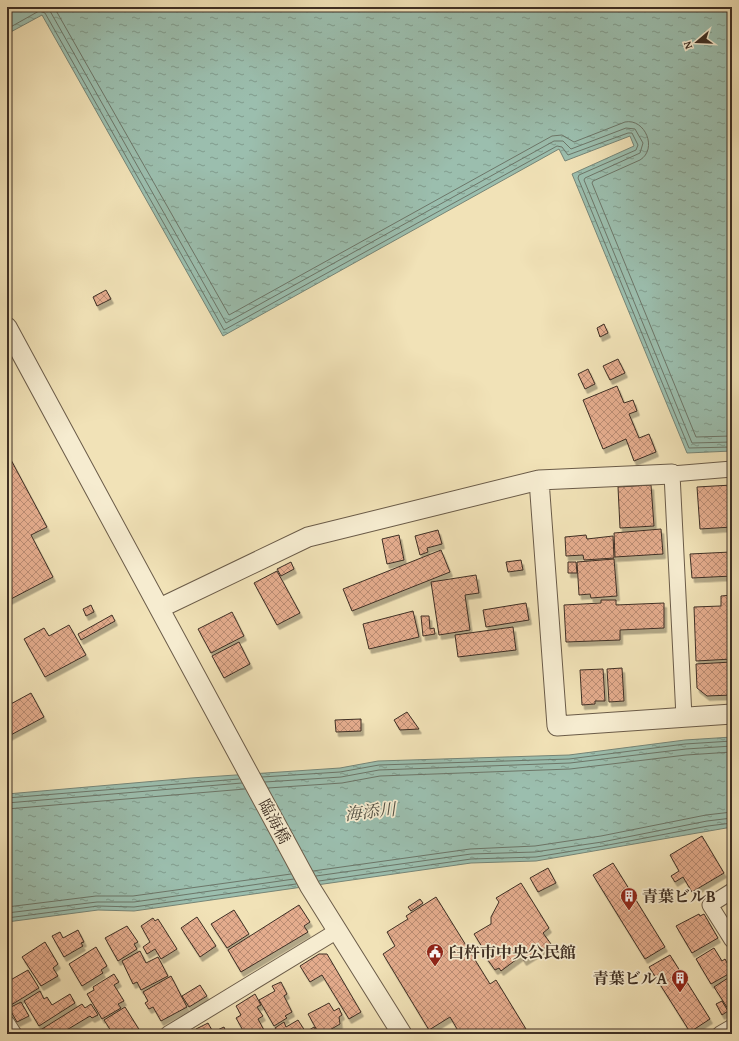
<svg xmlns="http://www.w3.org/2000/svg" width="739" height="1041" font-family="'Gentium Book Plus','Noto Serif JP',serif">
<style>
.water{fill:url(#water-ripples);stroke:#768577}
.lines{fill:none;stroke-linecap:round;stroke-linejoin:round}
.shore{stroke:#6c7669;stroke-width:1}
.building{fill:url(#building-cross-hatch);stroke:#3e2f24;filter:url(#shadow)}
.minor-casing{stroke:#6b5c49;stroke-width:17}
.tertiary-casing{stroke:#6b5c49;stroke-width:21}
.minor{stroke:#f6ecd0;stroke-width:15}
.tertiary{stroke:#f6ecd0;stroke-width:19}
.labels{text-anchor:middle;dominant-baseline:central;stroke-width:3.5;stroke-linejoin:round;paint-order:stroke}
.street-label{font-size:16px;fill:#3e2f24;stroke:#f6ecd0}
.poi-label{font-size:16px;font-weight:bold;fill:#3e2f24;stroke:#f6ecd0;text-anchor:start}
.water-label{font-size:17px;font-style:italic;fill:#555346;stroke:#f6ecd0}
</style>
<defs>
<pattern id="water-ripples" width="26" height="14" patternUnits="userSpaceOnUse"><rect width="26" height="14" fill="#9bbeae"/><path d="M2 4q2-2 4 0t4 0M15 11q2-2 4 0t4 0" fill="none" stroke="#809b8d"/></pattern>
<pattern id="building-cross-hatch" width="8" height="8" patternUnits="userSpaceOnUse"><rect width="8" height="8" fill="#e4ac8d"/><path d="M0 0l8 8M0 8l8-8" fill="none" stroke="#ba8c73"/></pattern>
<filter id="shadow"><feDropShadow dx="2.5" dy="4.5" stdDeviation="0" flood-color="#0004"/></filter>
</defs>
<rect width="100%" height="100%" fill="#f1e2b7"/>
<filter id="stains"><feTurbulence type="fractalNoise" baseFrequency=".005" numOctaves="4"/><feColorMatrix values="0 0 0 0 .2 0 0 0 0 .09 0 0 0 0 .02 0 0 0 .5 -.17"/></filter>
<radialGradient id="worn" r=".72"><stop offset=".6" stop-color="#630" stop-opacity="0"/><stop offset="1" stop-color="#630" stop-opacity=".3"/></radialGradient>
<!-- water -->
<path class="water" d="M7 7H725L732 24V451L687 453 572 174 634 146 630 136 565 161 559 149 223 336 42 15 7 34Z
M732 737V827L536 861 471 863 134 911 98 910 7 922V794L191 778 340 768 378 761 569 755 685 740Z"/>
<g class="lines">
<!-- shore -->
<path class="shore" d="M46 7 50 11 226 323 554 141H563L571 149 626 128 635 129 643 143 640 153 585 178 584 180 692 443 732 442
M54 7 229 315 552 136 562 135 574 142 625 122C645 118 658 149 640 160L593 181 592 183 696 437 732 436
M7 29 39 11 45 13 224 330 557 146 562 147 568 155 628 133H632L638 145 636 150 579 175 578 178 689 448 732 447
M262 777 340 772 379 765 569 759 685 744 732 741
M265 782 341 777 379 770 570 763 686 749 732 746
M268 788 342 783 380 776 570 769 686 755 732 752
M7 798 239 779
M7 803 242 783
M7 809 245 789
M313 871 470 849 535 846 601 836 706 815 732 812
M316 876 471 854 535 852 602 842 707 821 732 818
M319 881 471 859 536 857 603 846 708 826 732 823
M7 907 96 896H133L291 874
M7 913 97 902H134L294 879
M7 918 98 906 134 907 296 884"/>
</g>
<!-- building -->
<path class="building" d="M106 290 111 299 97 306 93 297Z
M604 324 608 333 600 337 597 328Z
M618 359 625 373 610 380 603 366Z
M588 369 595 384 585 389 578 374Z
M617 386 624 403 633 400 637 411 629 414 639 438 649 434 656 452 634 461 626 439 603 449 583 400Z
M10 458 47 527 31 535 53 577 9 600 7 596V460Z
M651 485 654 526 620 528 618 487Z
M732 485V527L700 529 697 487Z
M661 529 663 554 615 557 614 533Z
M438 530 442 544 427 548 428 552 420 555 415 536Z
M399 535 404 560 387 564 382 539Z
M586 535 587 539 613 536 614 558 584 560 583 555 566 556 565 537Z
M441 550 450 572 352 611 343 589Z
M731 552 732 576 692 578 690 554Z
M614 559 617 596 591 598 590 594 579 595 577 562Z
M521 560 523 570 508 572 506 562Z
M291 562 294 569 281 576 277 569Z
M568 562H576L577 573H568Z
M277 571 300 613 277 625 254 583Z
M476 575 479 593 465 595 470 630 439 635 431 582Z
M732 595V659L696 661 694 607 721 606V596Z
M601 600H616V605L664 603V628L620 630V640L566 642 564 605 601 603Z
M526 603 529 620 486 627 483 610Z
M91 605 94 612 86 616 83 609Z
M413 611 419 637 369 649 363 624Z
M232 612 244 636 211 653 198 629Z
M112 615 115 621 81 640 78 634Z
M421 616H429L430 629 434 628 435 634 423 636Z
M69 625 86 655 45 677 24 639 44 628 49 636Z
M513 627 516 650 458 657 455 635Z
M239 642 250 664 224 678 212 656Z
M732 662V695L707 696 697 688 696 664Z
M622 668 624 701 609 702 607 669Z
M603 669 605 701H595V704L582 705 580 670Z
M31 693 44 717 7 737V706Z
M407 712 419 729 400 730 394 720Z
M361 719V731L336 732 335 720Z
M702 836 724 873 692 892 683 877 675 882 671 876 679 871 670 855Z
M613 863 665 947 645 959 593 875Z
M548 868 556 883 538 892 530 878Z
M521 883 549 928 543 933 551 944 524 961 521 956 501 971 499 968 495 970 482 952 484 950 474 934 491 924V917L499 902 496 898Z
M436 897 490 984 496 980 529 1034H460L450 1017 429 1030 383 954 395 946 387 932 408 919 406 916Z
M420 899 423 903 411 911 408 907Z
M299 905 310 922 304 926 308 932 241 972 228 950Z
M234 910 249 934 227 948 211 924Z
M699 914 700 916 704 914 718 938 692 953 676 926Z
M197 917 216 946 200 957 181 928Z
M153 918 155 921 158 919 177 949 161 959 155 949 147 954 143 947 150 942 141 926Z
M127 926 138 942 134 944 137 949 118 961 105 938Z
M78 930 84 942 81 943 83 946 64 957 52 936 60 932 63 938Z
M45 942 58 964 53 968 58 976 41 986 22 957Z
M96 947 107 966 101 970 103 973 82 986 69 964Z
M714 948 722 961 725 959 732 972 711 984 696 959Z
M140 951 146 963 158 957 168 976 141 990 137 982 133 984 122 961Z
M319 954H327L361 1012 349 1019 322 975 310 982 300 966Z
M670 955 710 1019 690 1032 649 967Z
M28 970 39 988 11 1005 7 999V982Z
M114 974 119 982 114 985 124 1001 118 1004 121 1008 102 1019 87 994 94 990 93 987Z
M171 976 187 1007 161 1021 153 1007 149 1009 145 1003 148 1001 143 992Z
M728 978 732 984V1015L714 987Z
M281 982 287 994 284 996 292 1012 285 1016 287 1018 274 1026 259 1000 275 991 272 986Z
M200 985 207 996 189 1007 182 996Z
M40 991 44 999 47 997 52 1005 70 994 75 1003 39 1026 24 1001Z
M255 994 261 1005 257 1007 263 1016 258 1019 264 1030 258 1034H245L236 1018 241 1015 236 1006Z
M722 1001 728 1011 722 1015 716 1004Z
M21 1002 29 1016 17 1022 9 1008Z
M329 1003 334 1011 339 1008 342 1015 339 1017 340 1024 323 1034H319L308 1014Z
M82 1004 85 1008 91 1004 98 1015 92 1018 90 1016 60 1034H34Z
M125 1007 140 1031 136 1034H113L104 1020Z
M298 1020 307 1034H279L275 1028 284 1022 286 1027Z
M208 1023 213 1032 224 1027 227 1034H199L196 1029Z
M314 1027 318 1034H307L306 1032Z"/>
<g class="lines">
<!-- minor casing -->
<g class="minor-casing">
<path id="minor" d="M684 717 672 474 732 469
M732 891 710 905 732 940
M7 1023 14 1034
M168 1034 337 931
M720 1034 732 1027"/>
</g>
<!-- tertiary casing -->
<g class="tertiary-casing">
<path id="tertiary" d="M7 327 310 887 402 1034
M539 480 557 726 732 714
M160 608 308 537 539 480 672 474"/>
</g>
<!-- minor -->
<use href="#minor" class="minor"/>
<!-- tertiary -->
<use href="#tertiary" class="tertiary"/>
</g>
<!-- icons -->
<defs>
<g id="building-pin" transform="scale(0.9)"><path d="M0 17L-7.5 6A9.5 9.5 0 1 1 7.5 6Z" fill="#8f2418" stroke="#f6ecd0"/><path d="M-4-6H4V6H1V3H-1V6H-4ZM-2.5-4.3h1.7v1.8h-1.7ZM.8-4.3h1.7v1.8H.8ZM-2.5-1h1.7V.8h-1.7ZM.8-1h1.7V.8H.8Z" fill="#fff"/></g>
<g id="civic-pin" transform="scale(0.9)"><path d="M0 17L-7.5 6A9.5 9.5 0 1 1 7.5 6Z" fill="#8f2418" stroke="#f6ecd0"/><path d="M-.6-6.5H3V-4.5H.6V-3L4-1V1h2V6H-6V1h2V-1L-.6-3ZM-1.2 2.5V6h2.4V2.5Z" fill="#fff"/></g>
</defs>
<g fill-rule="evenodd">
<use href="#building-pin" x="629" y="896"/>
<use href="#civic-pin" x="435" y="952"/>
<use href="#building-pin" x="680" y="978"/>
</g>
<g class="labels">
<!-- street labels -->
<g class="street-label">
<text transform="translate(275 821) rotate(62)">臨海橋</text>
</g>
<!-- poi labels -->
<g class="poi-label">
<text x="642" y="896">青葉ビルB</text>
<text x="448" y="952">臼杵市中央公民館</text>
<text x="667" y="978" text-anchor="end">青葉ビルA</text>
</g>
<!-- water labels -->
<g class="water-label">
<text transform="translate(370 811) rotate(-6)">海添川</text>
</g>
</g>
<!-- margin -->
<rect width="739" height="1041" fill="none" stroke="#f1e2b7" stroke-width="24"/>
<rect x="8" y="8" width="723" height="1025" fill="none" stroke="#3e2f24" stroke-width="2"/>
<rect x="12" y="12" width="715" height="1017" fill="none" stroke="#3e2f24"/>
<!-- north arrow -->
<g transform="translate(697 42) rotate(251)" stroke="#f6ecd0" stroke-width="3" paint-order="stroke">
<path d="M0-3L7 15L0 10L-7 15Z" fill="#3e2f24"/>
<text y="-6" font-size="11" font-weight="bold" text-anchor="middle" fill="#3e2f24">N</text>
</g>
<rect width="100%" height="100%" filter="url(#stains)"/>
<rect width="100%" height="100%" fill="url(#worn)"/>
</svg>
